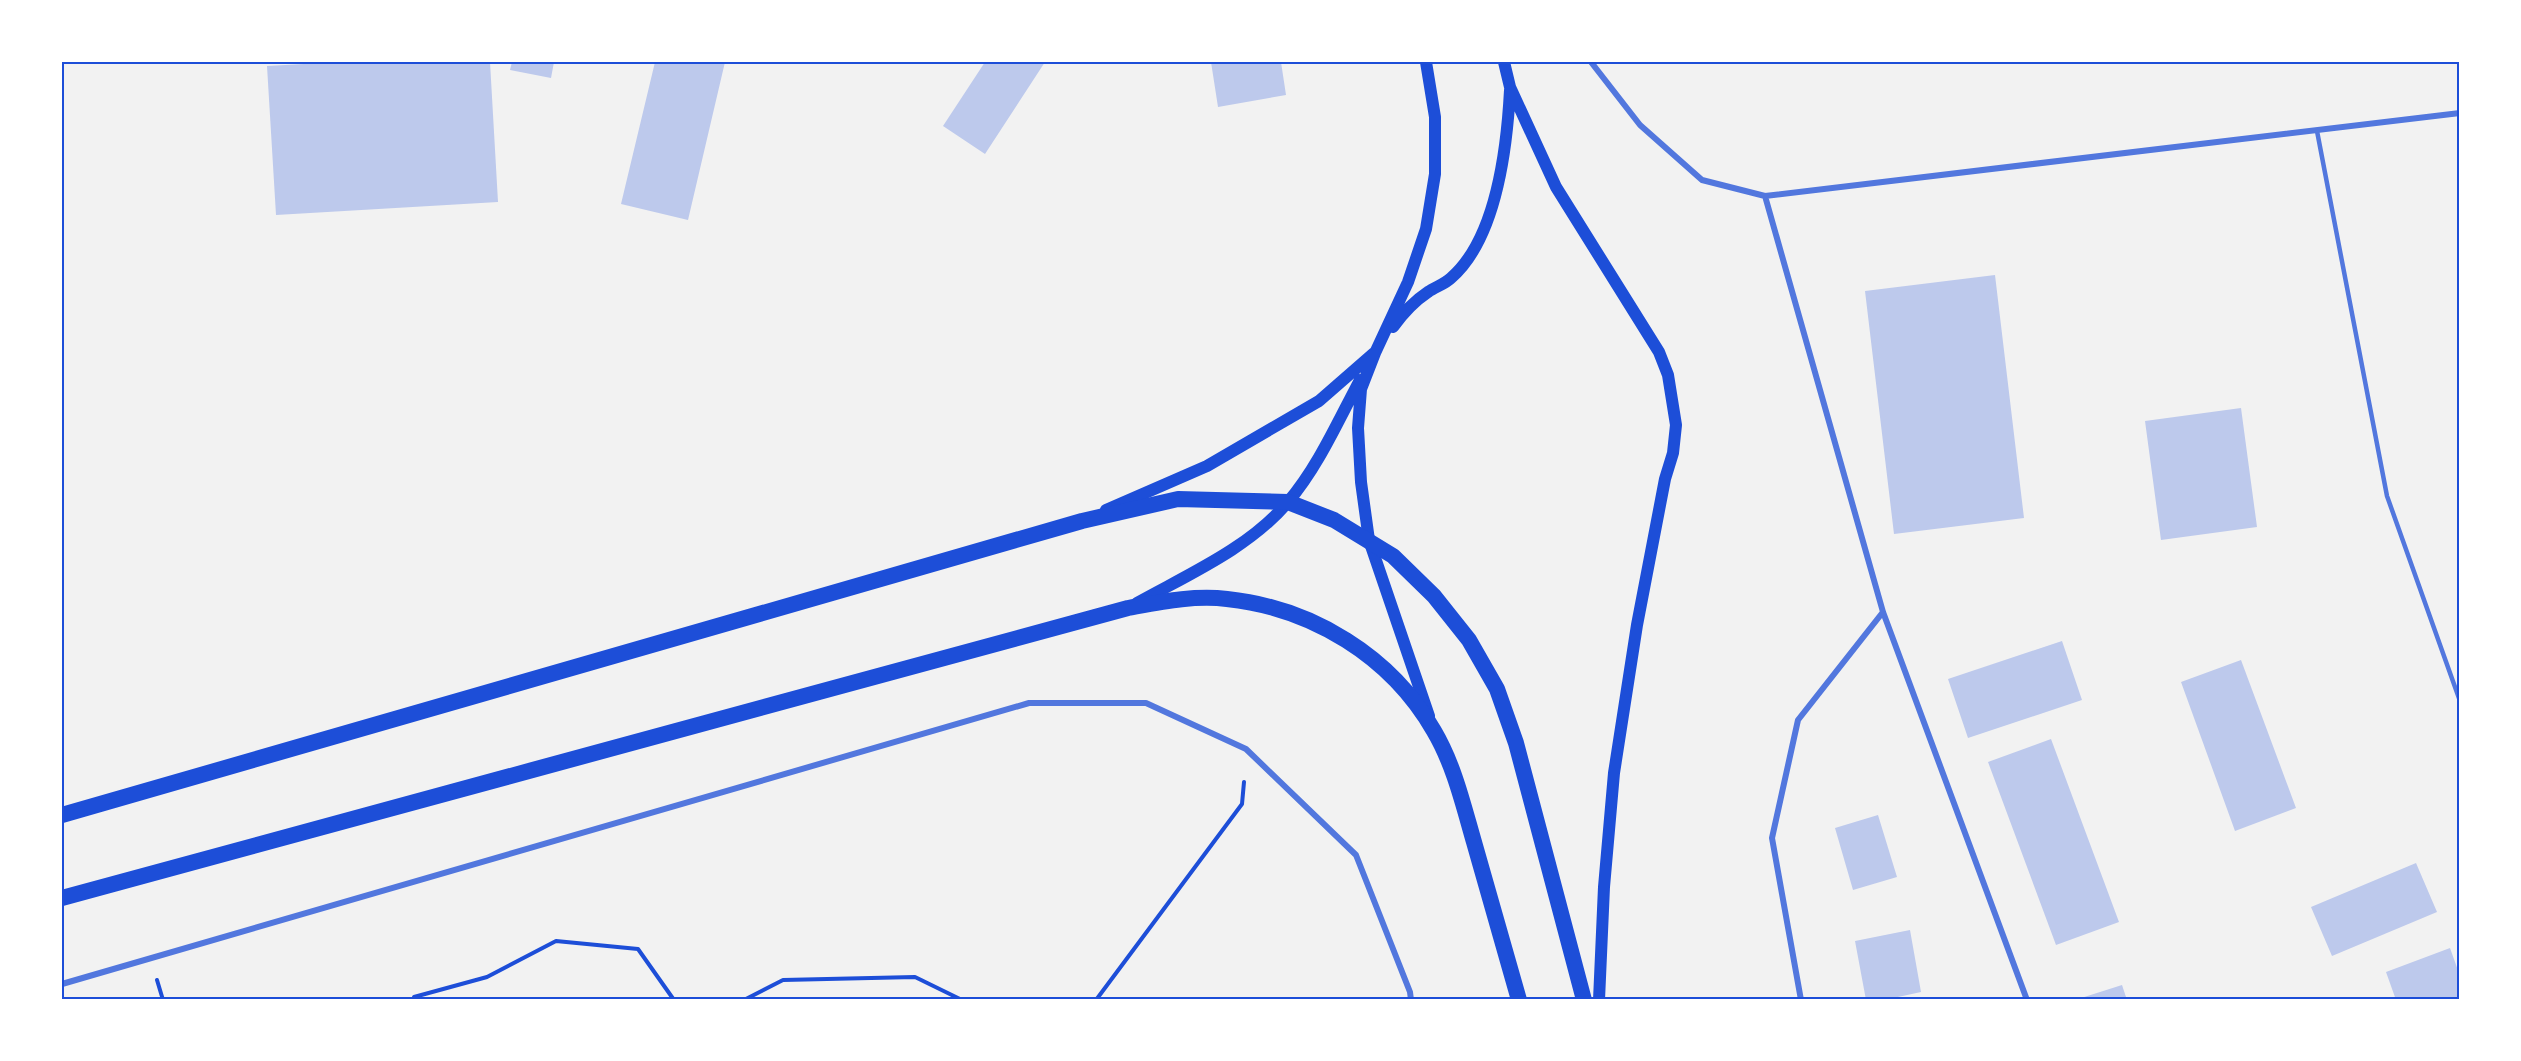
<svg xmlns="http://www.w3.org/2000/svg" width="2521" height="1061" font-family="'Fira Sans Condensed',sans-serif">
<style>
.building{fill:#bdc9ec}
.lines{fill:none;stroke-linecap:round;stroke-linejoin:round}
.path{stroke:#1d4ed8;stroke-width:4}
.service{stroke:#5277de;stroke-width:4.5}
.minor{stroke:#5277de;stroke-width:6}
.secondary{stroke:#1d4ed8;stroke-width:12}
.trunk{stroke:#1d4ed8;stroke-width:16}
.neatline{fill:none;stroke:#1d4ed8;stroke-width:2}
</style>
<rect width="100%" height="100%" fill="#f2f2f2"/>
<!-- building -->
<path class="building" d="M340 62H490L498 202 276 215 267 66Z
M512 62H554L551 78 510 70Z
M655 62H725L688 220 621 204Z
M985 62H1045L985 154 943 126Z
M1211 62H1281L1286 95 1218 107Z
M1995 275 2024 518 1894 534 1865 291Z
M2241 408 2257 527 2161 540 2145 421Z
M2062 641 2082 700 1968 738 1948 679Z
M2241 660 2296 808 2235 831 2181 682Z
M2051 739 2119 922 2056 945 1988 762Z
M1878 815 1897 877 1853 890 1835 828Z
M2416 863 2437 912 2332 956 2311 907Z
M1910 930 1921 992 1884 1000H1866L1855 941Z
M2450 948 2460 976V1000H2396L2386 972Z
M2122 985 2127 1000H2078V999Z"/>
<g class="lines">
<!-- path -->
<path class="path" d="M157 980 163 1000
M414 1000V997L487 977 556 941 638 949 674 1000
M744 1000 783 980 915 977 962 1000
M1096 1000 1242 804 1244 782"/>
<!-- service -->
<path class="service" d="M2317 131 2387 496 2460 701"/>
<!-- minor -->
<path class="minor" d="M1591 62 1640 125 1702 180 1765 196 1883 612 2027 1000
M1765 196 2460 113
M62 984 1029 703H1146L1246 749 1356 855 1410 992 1411 1000
M1801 1000 1772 838 1798 720 1883 612"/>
<!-- secondary -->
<path class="secondary" d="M1426 62 1435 117V174L1426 229 1408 282 1375 353 1361 389 1358 428 1361 482 1369 540 1429 716
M1504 62 1510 87 1556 187 1659 352 1668 375 1676 425 1673 453 1665 479 1637 625 1614 773 1604 887 1599 1000
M1393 327C1403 313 1413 302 1428 292 1435 287 1445 284 1451 278 1497 238 1507 147 1510 90
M1106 510 1207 466 1319 401 1374 353
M1137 603C1189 574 1249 548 1288 502 1318 467 1338 421 1360 380"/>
<!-- trunk -->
<path class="trunk" d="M62 815 1082 521 1178 499 1288 502 1334 520 1393 556 1434 596 1469 640 1497 689 1516 743 1584 1000
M62 898 1128 608C1161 602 1194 595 1227 599 1312 608 1391 656 1434 731 1454 765 1463 804 1474 842 1489 894 1504 947 1519 1000"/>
</g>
<!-- border -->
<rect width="2521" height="1061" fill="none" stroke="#ffffff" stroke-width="126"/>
<rect x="63" y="63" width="2395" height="935" class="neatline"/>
</svg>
